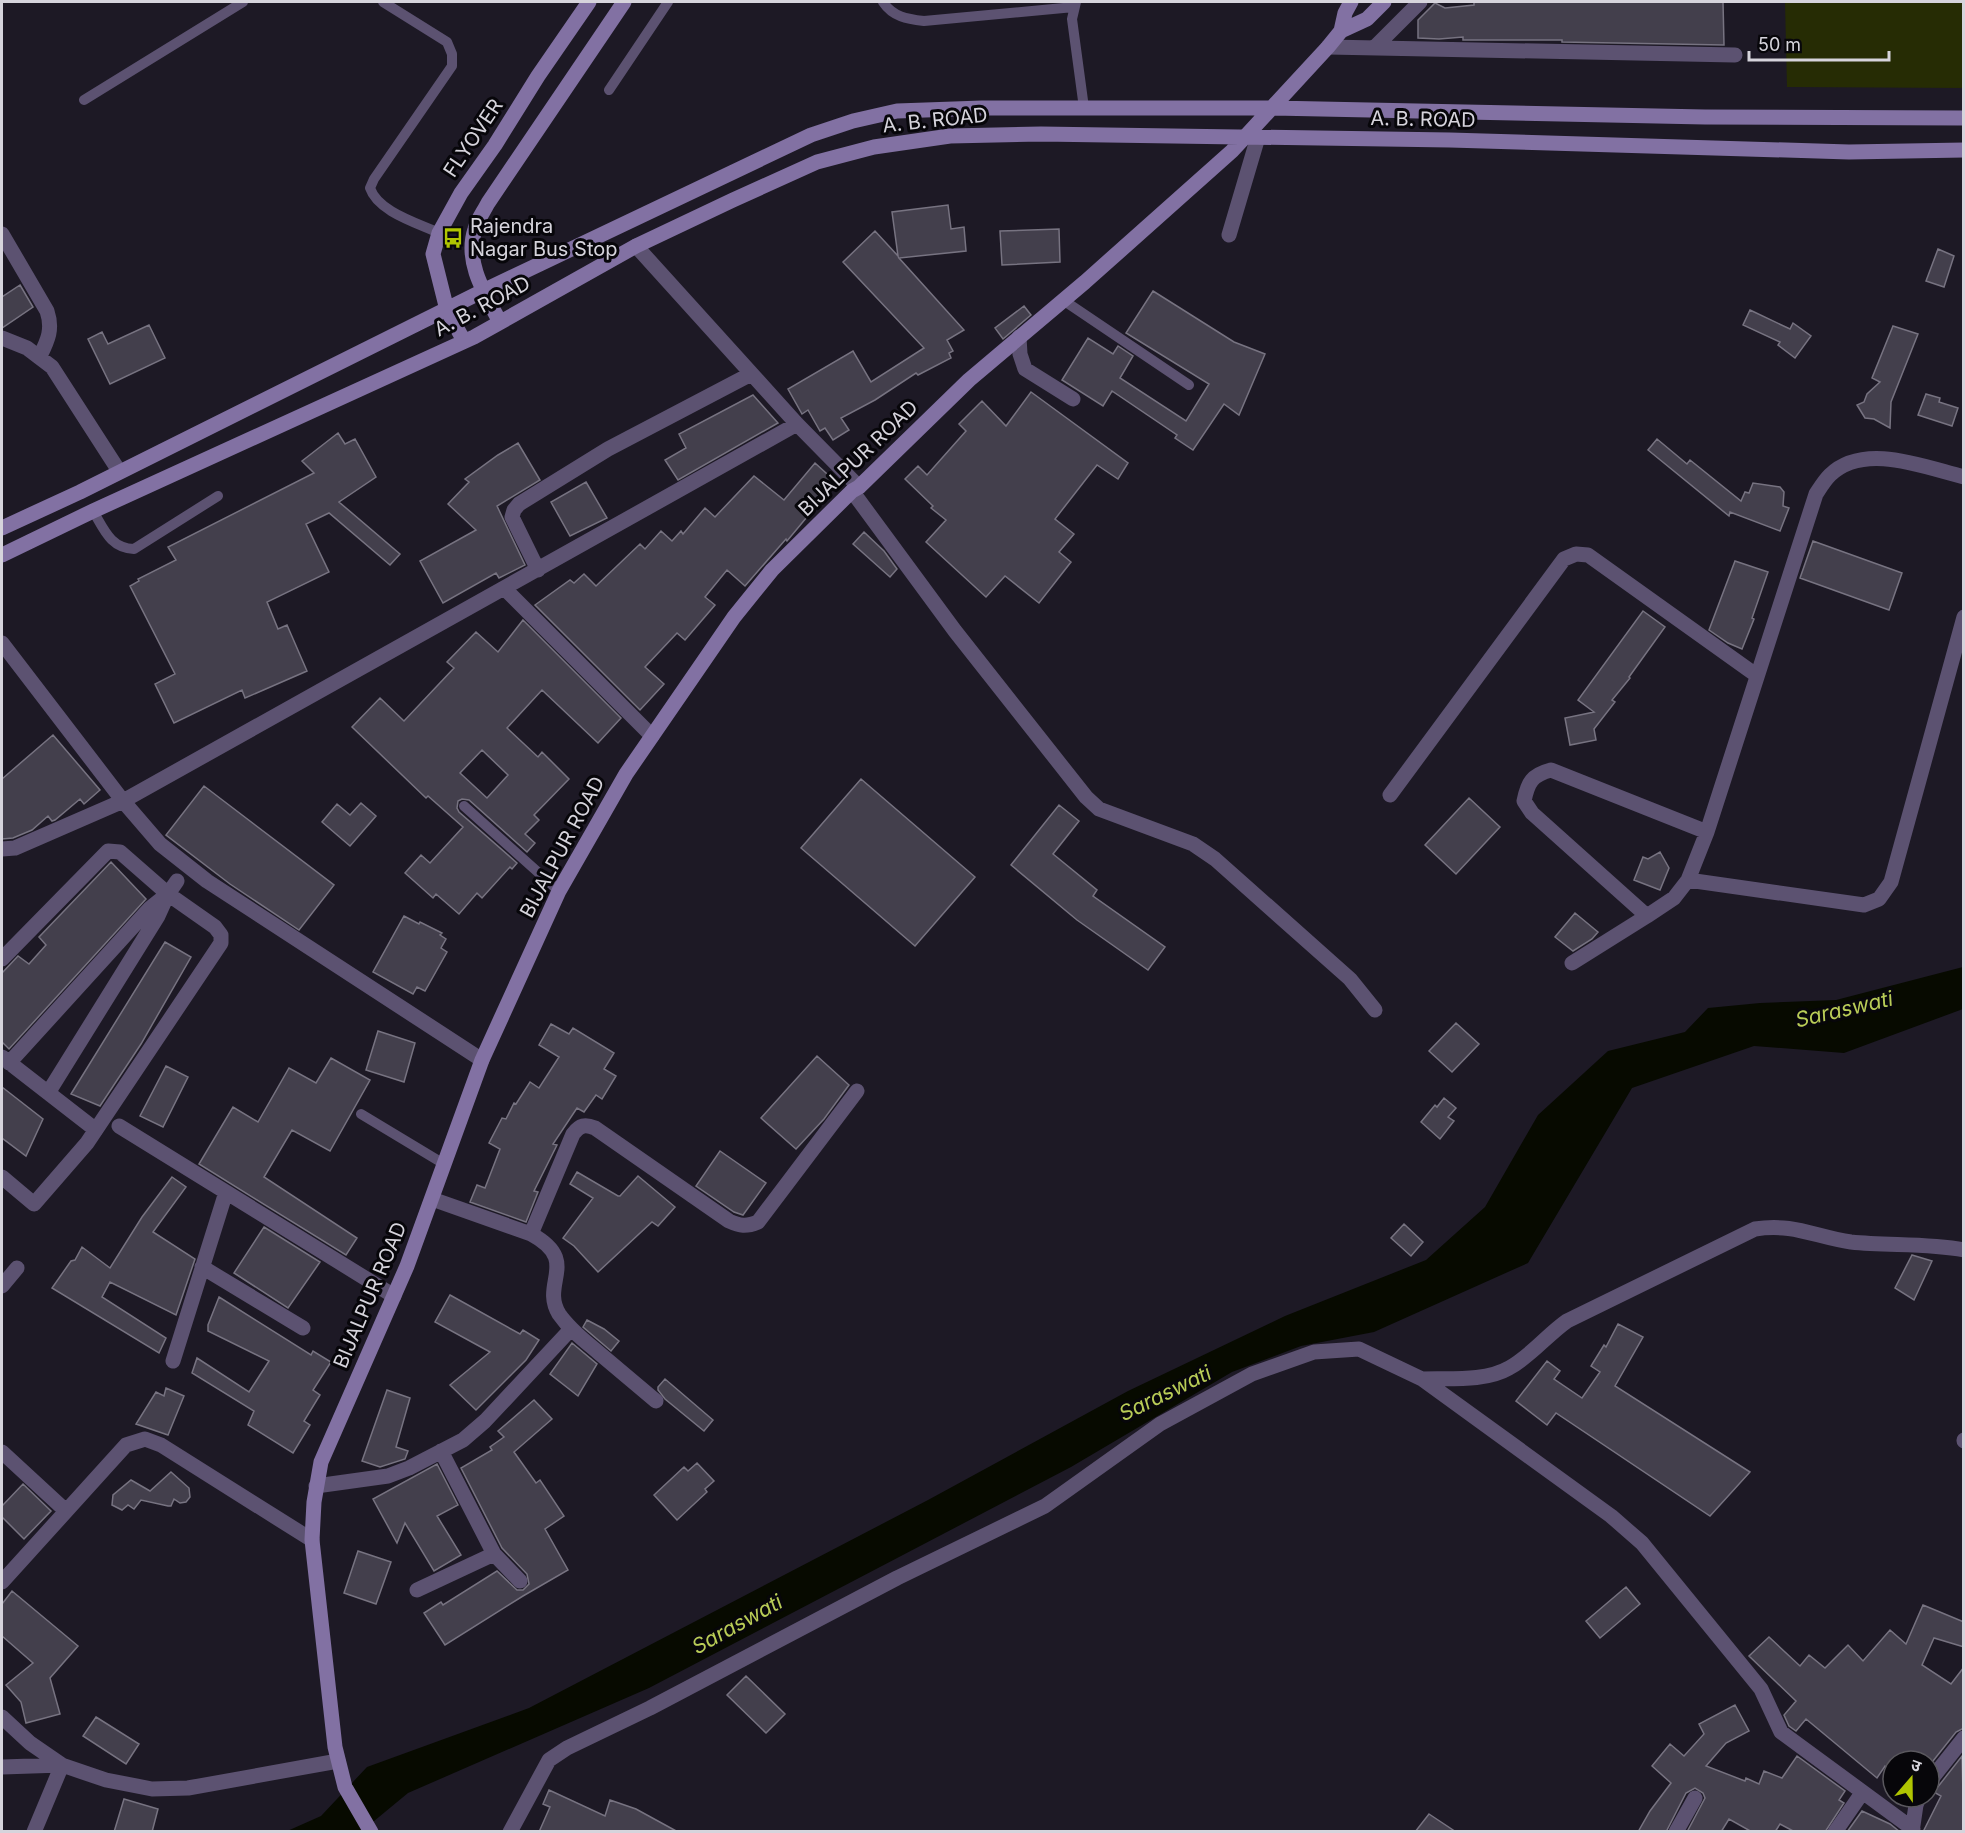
<svg xmlns="http://www.w3.org/2000/svg" width="1965" height="1833" font-family="Inter,'Noto Sans Devanagari',sans-serif">
<style>
.green{fill:#262c04}
.water{fill:#070a00}
.building{fill:#433f4c;stroke:#777381;stroke-width:1.5;fill-rule:evenodd}
.lines{fill:none;stroke-linecap:round;stroke-linejoin:round}
.service{stroke:#5c5271;stroke-width:10}
.minor{stroke:#5c5271;stroke-width:15}
.secondary{stroke:#8271a3;stroke-width:15}
.labels{text-anchor:middle;dominant-baseline:central;stroke-width:6;stroke-linejoin:round;paint-order:stroke}
.street-label{font-size:20px;fill:#d6d4dc;stroke:#07060a}
.poi-label{font-size:20px;fill:#d6d4dc;stroke:#07060a;text-anchor:start}
.water-label{font-size:21px;font-style:italic;fill:#b9cc57;stroke:#07060a}
</style>
<rect width="100%" height="100%" fill="#1d1925"/>
<!-- green -->
<path class="green" d="M1785 2H1963V88L1787 87Z"/>
<!-- water -->
<path class="water" d="M1963 967V1009L1844 1053 1754 1046 1632 1088 1528 1263 1374 1332 1301 1346 1232 1372 1071 1467 649 1688 408 1793 362 1831 285 1832 321 1816 367 1767 529 1708 928 1500 1128 1391 1285 1316 1426 1260 1485 1207 1538 1115 1608 1051 1685 1032 1708 1008 1760 1003 1836 1000Z"/>
<!-- building -->
<path class="building" d="M1474 2H1723L1724 45 1562 42V40H1463V37L1439 39 1418 38V20L1435 3 1445 8 1474 5Z
M948 205 951 229 964 227 966 251 899 258 964 330 947 340 953 351 949 353 951 358 918 375 916 373 875 400 841 418 849 430 833 440 825 428 820 431 808 410 802 414 788 389 853 351 871 382 924 348 843 262 875 231 898 256 892 212Z
M1059 229 1060 262 1002 265 1000 231Z
M1938 249 1954 256 1944 287 1926 281Z
M20 285 33 307 2 328V297Z
M1153 291 1234 342 1265 354 1239 415 1224 404 1193 450 1175 438 1177 435 1112 391 1103 406 1062 380 1088 338 1113 354 1118 346 1133 356 1120 378 1186 421 1209 384 1126 333Z
M1024 306 1031 315 1003 339 995 328Z
M1750 310 1790 329 1793 323 1811 336 1795 358 1778 345 1780 342 1743 325Z
M149 325 165 358 110 384 88 339 102 332 108 344Z
M1893 326 1918 334 1891 402 1890 428 1874 419 1865 418 1857 405 1864 402 1867 394 1880 382 1872 378Z
M1031 392 1128 463 1118 479 1097 465 1055 519 1074 534 1059 552 1071 562 1039 603 1005 576 986 597 926 542 946 520 931 508 933 506 905 479 918 466 927 475 966 431 959 424 982 401 1006 426Z
M1926 394 1940 398 1939 402 1958 408 1952 426 1918 415Z
M753 395 778 423 678 480 665 460 686 448 679 434Z
M338 433 345 444 355 439 376 477 339 502 400 554 390 565 329 513 306 524 329 572 267 602 278 629 287 625 307 671 245 698 242 690 174 723 155 684 175 674 130 586 139 581 138 579 176 560 168 547 314 473 302 461Z
M1657 439 1687 464 1690 460 1741 501 1745 492 1749 493 1753 483 1780 487 1784 492 1783 506 1789 508 1780 531 1730 512 1729 516 1648 450Z
M518 443 540 480 497 506 525 565 499 578 496 573 443 603 420 561 476 530 448 504 469 482 465 479 498 455Z
M815 463 836 482 797 529 787 541 786 539 745 586 727 570 705 597 715 605 685 640 677 633 645 667 664 684 640 710 535 605 570 580 574 583 584 574 596 586 640 544 645 549 661 531 672 541 681 531 683 534 705 508 715 517 754 476 784 500Z
M586 482 607 518 570 536 551 502Z
M864 532 884 551 897 569 890 577 853 544Z
M1813 541 1902 573 1889 610 1800 578Z
M1735 561 1768 572 1752 618 1754 619 1742 649 1728 643 1709 630Z
M1643 611 1665 627 1629 677 1630 678 1612 700 1615 702 1594 729 1596 740 1570 745 1565 718 1594 712 1578 700Z
M523 620 621 718 598 743 542 690 507 728 538 757 542 752 569 779 534 815 539 820 525 834 535 843 527 852 469 800 462 799 458 801 457 808 459 812 517 863 512 869 510 867 482 898 477 893 459 914 436 894 433 898 405 873 421 855 430 863 463 827 428 796 426 798 352 727 380 698 404 721 454 668 447 662 476 632 498 652ZM482 750 508 775 487 798 460 773Z
M53 735 100 790 84 804 80 799 55 820 52 821 48 816 32 830 13 838 2 839V779Z
M861 779 975 877 915 946 801 848Z
M204 786 334 885 299 930 230 884 166 835Z
M1469 798 1500 827 1456 874 1425 845Z
M361 803 376 816 350 846 322 822 337 804 350 815Z
M1059 805 1079 821 1053 854 1097 890 1093 896 1165 947 1148 970 1077 920 1011 865Z
M1660 852 1669 868 1660 890 1634 880 1643 857 1648 859Z
M111 862 146 899 9 1049 2 1042V973L18 956 29 964 46 945 39 937Z
M1575 913 1598 932 1592 939 1573 951 1555 937Z
M404 916 419 924 420 922 442 933 440 935 446 939 441 948 447 952 425 991 417 987 413 994 373 972Z
M165 942 191 957 141 1044 100 1106 71 1094Z
M1456 1023 1479 1044 1452 1072 1429 1051Z
M551 1024 569 1034 573 1028 614 1053 604 1069 616 1076 602 1099 596 1095 584 1112 577 1108 553 1144 557 1145 534 1191 538 1192 526 1222 470 1202 477 1185 485 1188 500 1149 489 1143 502 1118 506 1119 514 1103 516 1104 530 1082 539 1088 559 1057 539 1045Z
M378 1031 415 1043 404 1082 366 1070Z
M817 1056 849 1085 824 1119 796 1149 761 1118Z
M331 1058 370 1080 330 1151 292 1130 264 1177 357 1238 346 1255 199 1164 233 1107 258 1122 289 1068 316 1083Z
M166 1066 188 1077 163 1127 140 1116Z
M2 1087 43 1119 26 1156 2 1138Z
M1444 1098 1456 1108 1448 1117 1454 1121 1440 1139 1421 1122 1435 1105 1437 1107Z
M720 1151 766 1183 743 1215 734 1212 696 1186Z
M577 1172 618 1196H620L638 1176 675 1207 658 1226 652 1222 598 1272 574 1246 563 1238 593 1198 570 1184Z
M172 1177 186 1187 153 1232 195 1259 176 1315 110 1282 102 1297 166 1338 159 1353 52 1288 71 1261 75 1260 82 1247 110 1268 142 1217Z
M1404 1224 1423 1242 1411 1256 1391 1238Z
M264 1227 320 1262 288 1308 234 1273Z
M1912 1255 1932 1261 1914 1300 1895 1288Z
M450 1295 520 1334 523 1330 539 1340 526 1360 476 1410 450 1385 490 1352 435 1322Z
M219 1297 311 1355 313 1351 331 1362 313 1390 320 1395 304 1421 310 1425 293 1453 248 1425 254 1411 192 1373 197 1358 249 1392 269 1361 208 1331V1325Z
M587 1320 604 1329 619 1341 611 1351 583 1327Z
M1618 1324 1643 1337 1615 1386 1750 1472 1710 1516 1556 1413 1547 1425 1516 1401 1547 1361 1560 1371 1554 1379 1582 1398 1600 1372 1591 1366 1604 1345 1606 1347Z
M572 1343 597 1364 578 1396 550 1374Z
M665 1379 713 1420 704 1431 665 1399 658 1390V1387Z
M166 1388 184 1396 168 1435 136 1424 156 1392 164 1396Z
M387 1390 410 1398 396 1447 408 1451 405 1459 380 1467 362 1461Z
M534 1400 552 1419 514 1452 536 1483 540 1480 564 1516 545 1529 568 1570 523 1596 445 1645 424 1613 441 1602 443 1605 497 1571 517 1590H523L529 1584 527 1574 502 1548 461 1468 492 1450 490 1447 504 1437 498 1431Z
M697 1463 714 1481 705 1489 707 1492 677 1520 654 1495 684 1467 688 1471Z
M437 1464 458 1505 437 1516 461 1555 434 1571 405 1523 397 1543 373 1499Z
M171 1472 189 1488 190 1497 186 1502 180 1503 174 1499 171 1506H168L141 1500 134 1509 128 1505 122 1510 112 1505 113 1495 131 1480 150 1491Z
M23 1484 51 1511 24 1539 2 1517V1506Z
M358 1551 391 1562 376 1604 344 1593Z
M1626 1587 1640 1604 1600 1638 1586 1621Z
M12 1591 78 1646 50 1678 60 1714 26 1723 21 1702 6 1685 33 1663 2 1636V1604Z
M1923 1605 1964 1622V1647L1934 1638 1922 1665 1951 1684 1964 1667V1728L1956 1732 1929 1766V1761H1893V1772L1885 1766 1877 1778 1806 1719 1796 1731 1789 1726 1784 1715 1796 1701 1749 1656 1769 1637 1800 1666 1809 1655 1825 1668 1848 1645 1863 1661 1890 1630 1906 1644Z
M746 1676 785 1714 766 1733 727 1695Z
M1735 1705 1749 1731 1726 1743 1706 1766 1745 1781 1746 1778 1759 1784 1764 1771 1782 1778 1797 1756 1845 1791 1839 1800 1844 1803 1825 1832H1795L1780 1824 1775 1832H1752L1729 1819 1721 1832H1687L1705 1798 1703 1793 1695 1788 1686 1793 1666 1832H1638L1650 1811 1671 1783 1652 1766 1670 1744 1684 1756 1704 1734 1699 1724Z
M96 1717 139 1744 126 1764 83 1736Z
M1962 1756 1964 1832H1923L1941 1796 1932 1791 1937 1788Z
M549 1790 605 1816 610 1800 636 1809 678 1832H539L550 1807 543 1804Z
M124 1799 158 1809 152 1832H114Z
M1862 1811 1890 1824 1900 1832H1847Z
M1429 1814 1456 1832H1415Z"/>
<g class="lines">
<!-- service -->
<path class="service" d="M383 2 447 42 452 54V66L374 179 370 188C378 212 418 223 439 233
M883 2C893 17 907 19 924 21L1074 7
M1076 2 1072 19 1084 108
M609 90 668 2
M84 100 243 2
M1063 300 1189 385
M93 511C104 529 110 548 134 549L218 496
M464 806 559 891
M361 1114 444 1164"/>
<!-- minor -->
<path class="minor" d="M1328 47 1735 55
M1374 48 1420 2
M2 234 47 311C53 329 48 340 40 356
M1229 235 1258 137
M636 246 797 424 859 487
M1019 337 1020 354 1025 369 1073 399
M2 338 27 348 52 367 119 471
M852 491 955 631 1086 797 1099 809 1193 844 1215 859 1350 979 1375 1010
M538 570 512 517 514 510 519 504 608 449 751 374
M504 588 652 736
M2 643 123 801 160 844 207 881 482 1060
M1390 795 1564 559 1576 554 1588 555 1756 675
M1707 832 1816 494C1820 488 1824 481 1830 475 1864 442 1924 467 1964 477
M2 849 15 848 123 801 797 424
M1688 880 1864 905 1879 899 1891 882 1964 617
M2 959 108 851 120 852 168 894
M1572 963 1647 916 1532 813 1524 801C1528 782 1532 775 1551 770L1707 832 1688 880 1674 898 1647 916
M2 1057 96 1130
M9 1063 150 908 165 896
M48 1093 158 916 168 894
M119 1126 394 1296
M2 1177 34 1204 87 1143 221 943V935L215 927 168 894 177 881
M432 1199 531 1234C581 1261 540 1283 559 1314 570 1330 585 1341 599 1353 618 1369 637 1385 656 1401
M531 1234 573 1134C580 1125 585 1124 595 1128L729 1221C740 1226 746 1227 758 1222L857 1091
M202 1267 303 1328
M2 1286 17 1268
M173 1361 226 1192
M1422 1379C1449 1378 1485 1382 1509 1368 1531 1356 1547 1335 1567 1321L1755 1229C1794 1223 1815 1237 1851 1242 1888 1246 1927 1243 1964 1250
M1964 1440V1441
M441 1451 494 1554 520 1581
M2 1452 66 1511
M316 1486 388 1476 409 1468 463 1440 485 1421 571 1329
M2 1582 126 1445 145 1439 161 1445 312 1540
M417 1590 494 1554
M2 1717 30 1743 62 1765 106 1780 152 1789 188 1788 338 1761
M2 1767 62 1765 34 1832
M1929 1782 1964 1738
M510 1832 549 1760 567 1748 650 1708 897 1578 1045 1506 1160 1424 1252 1374 1314 1352 1359 1349 1422 1379 1611 1516 1642 1543 1761 1689 1781 1732 1913 1829
M1676 1832 1695 1798
M1835 1832 1862 1793
M1912 1832 1916 1805 1919 1797"/>
<!-- secondary -->
<path class="secondary" d="M1341 31 1367 19 1384 2
M500 322C485 294 464 262 475 229 477 220 484 211 488 203L624 2
M464 341 447 310 433 254 439 233 461 193 495 145 538 76 589 2
M2 528 80 492 483 291 811 135 853 121 897 111 982 108H1273L1705 117 1964 118
M2 555 93 511 474 337 636 246 733 200 817 162 874 147 950 136 1041 134 1450 140 1849 152 1964 150
M371 1832 345 1787 335 1747 312 1540 314 1502 321 1462 407 1266 482 1060 559 891 626 774 734 617 772 570 852 491 859 487 969 380 1085 282 1232 151 1328 47 1341 31 1345 13 1351 2"/>
</g>
<!-- icons -->
<defs>
<g id="bus-bare" transform="scale(1.62)"><path d="M-5-6H5V4H4V6H2V4H-2V6H-4V4H-5ZM-3.5-4V0h7V-4ZM-3.5 1.2v1.5H-2V1.2ZM2 1.2v1.5H3.5V1.2Z" fill="#b0c502" stroke="#07060a" stroke-width="2.5" paint-order="stroke"/></g>
</defs>
<g fill-rule="evenodd">
<use href="#bus-bare" x="453" y="238"/>
</g>
<g class="labels">
<!-- street labels -->
<g class="street-label">
<text transform="translate(1423 119) rotate(1)">A. B. ROAD</text>
<text transform="translate(935 120) rotate(-6)">A. B. ROAD</text>
<text transform="translate(473 138) rotate(-56)">FLYOVER</text>
<text transform="translate(482 306) rotate(-28)">A. B. ROAD</text>
<text transform="translate(858 458) rotate(-44)">BIJALPUR ROAD</text>
<text transform="translate(562 847) rotate(-62)">BIJALPUR ROAD</text>
<text transform="translate(370 1295) rotate(-67)">BIJALPUR ROAD</text>
</g>
<!-- poi labels -->
<g class="poi-label">
<text x="470" y="226">Rajendra<tspan x="470" dy="23">Nagar Bus Stop</tspan></text>
</g>
<!-- water labels -->
<g class="water-label">
<text transform="translate(1844 1009) rotate(-13)">Saraswati</text>
<text transform="translate(1165 1393) rotate(-26)">Saraswati</text>
<text transform="translate(737 1624) rotate(-29)">Saraswati</text>
</g>
</g>
<!-- border -->
<rect width="1965" height="1833" fill="none" stroke="#d6d4dc" stroke-width="6"/>
<!-- north arrow -->
<g transform="translate(1911 1779) rotate(20)"><circle r="28" fill="#07060a" stroke="#5a585e" stroke-width="1.5"/>
<path d="M0-4.5L10 22L0 15L-10 22Z" fill="#b0c502"/>
<text y="-9" font-size="16" font-weight="bold" text-anchor="middle" fill="#d6d4dc">उ</text>
</g>
<!-- scale -->
<path d="M1749 51v9h140v-9" fill="none" stroke="#d6d4dc" stroke-width="3"/>
<text x="1758" y="51" font-size="18" fill="#d6d4dc" stroke="#07060a" stroke-width="4.5" paint-order="stroke">50 m</text>
</svg>
